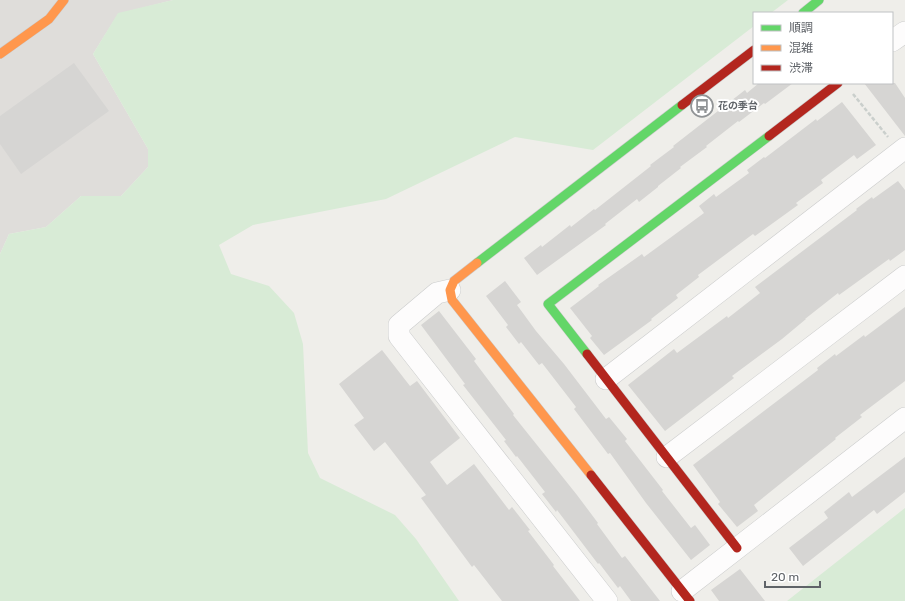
<svg xmlns="http://www.w3.org/2000/svg" width="905" height="601" font-family="Rubik,'Noto Sans JP',sans-serif">
<style>
.industrial{fill:#dfddda}
.green{fill:#d8ebd6}
.building{fill:#d6d5d3}
.lines{fill:none;stroke-linecap:round;stroke-linejoin:round}
.street-casing{stroke:#cbcccc;stroke-width:22}
.fast-casing{stroke:#cacacb;stroke-width:10}
.slow-casing{stroke:#cacacb;stroke-width:10}
.jam-casing{stroke:#cacacb;stroke-width:10}
.path{stroke:#cacfcc;stroke-width:2.5;stroke-dasharray:4 2;stroke-linecap:butt}
.street{stroke:#fdfcfc;stroke-width:21}
.fast{stroke:#63d668;stroke-width:9}
.slow{stroke:#ff974d;stroke-width:9}
.jam{stroke:#b3261e;stroke-width:9}
.labels{text-anchor:middle;dominant-baseline:central;stroke-width:4;stroke-linejoin:round;paint-order:stroke}
.poi-label{font-size:10px;font-weight:bold;fill:#5f6368;stroke:#fff;text-anchor:start}
</style>
<rect width="100%" height="100%" fill="#efeeea"/>
<!-- industrial -->
<path class="industrial" d="M0 0H173L118 14 93 54 148 149V167L121 196H81L46 227 9 234 0 254Z"/>
<!-- green -->
<path class="green" d="M173 0H788L771 13H754V26L593 150 515 137 386 199 253 225 219 245 231 274 269 286 294 313 303 344 308 453 320 478 395 515 416 539 459 601H0V254L9 234 46 227 81 196H121L148 167V149L93 54 118 13Z
M905 508V601H787Z"/>
<!-- building -->
<path class="building" d="M74 63 109 111 21 174 0 144V116Z
M759 83H793L765 104 764 103 739 122 738 121 706 146 707 147 680 167 681 168 658 186V187L639 202 637 199 605 224 606 225 537 275 524 258 541 245 542 247 570 225 571 227 594 209 595 210 651 166 650 165 674 147 673 146 745 90 747 93Z
M864 83H895L905 98V136Z
M842 102 876 145 857 159 854 155 821 180 823 183 796 203 798 205 755 236 753 234 698 275 699 277 676 295 678 298 651 319 652 320 604 355 590 338 592 336 570 308 599 286 598 285 642 254 644 257 670 238 704 213 699 206 714 194 716 197 749 173 747 170 764 157 765 158 816 119 817 121Z
M898 181 905 190V250L890 261 889 259 839 295 838 293 805 319H806L782 339 732 376 734 378 665 431 628 385 674 349 677 353 727 316 728 318 760 293 755 287 857 210 856 209 872 197 873 199Z
M505 281 521 302 517 305 536 331 564 364 606 419 609 417 627 439 625 441 663 490 662 491 691 528 695 525 710 545 691 560 646 503 610 453 608 454 574 409 576 407 542 363 539 365 521 342 519 344 506 327 508 325 486 296Z
M905 307V381L860 415 862 417 835 438 836 439 754 505 758 511 737 527 718 504 720 502 693 465 818 370 817 368 835 354 836 356 864 335 865 337Z
M439 311 476 359 474 361 514 414 513 415 577 495 598 523 597 524 622 558 625 556 660 601H631L620 586 618 588 599 563 598 564 557 510 556 512 542 494 545 492 517 456 516 457 504 441 506 440 463 385 465 384 421 325Z
M382 350 410 386 417 381 460 438 430 462 447 485 474 464 509 510 512 507 530 530 528 531 554 565 553 566 580 601H502L474 565 472 567 421 498 426 495 385 442 374 451 354 425 364 418 339 384Z
M905 457V492L877 514 874 510 803 566 789 548 828 518 824 512 849 492 852 497Z
M740 569 765 601H719L711 590Z"/>
<g class="lines">
<!-- street casing -->
<g class="street-casing">
<path id="street" d="M892 41 905 32
M450 290 437 293 399 325V336L607 601
M606 379 905 148
M667 457 905 276
M682 591 905 418"/>
</g>
<!-- fast casing -->
<g class="fast-casing">
<path id="fast" d="M803 13 819 0
M477 263 682 105
M587 354 548 304 769 136"/>
</g>
<!-- slow casing -->
<g class="slow-casing">
<path id="slow" d="M0 54 49 19 64 0
M477 263 454 281 450 290 452 300 591 475"/>
</g>
<!-- jam casing -->
<g class="jam-casing">
<path id="jam" d="M682 105 754 50
M769 136 838 83
M587 354 737 548
M591 475 690 601"/>
</g>
<!-- path -->
<path class="path" d="M853 94 888 137"/>
<!-- street -->
<use href="#street" class="street"/>
<!-- fast -->
<use href="#fast" class="fast"/>
<!-- slow -->
<use href="#slow" class="slow"/>
<!-- jam -->
<use href="#jam" class="jam"/>
</g>
<!-- icons -->
<defs>
<g id="bus-ring" transform="scale(1.15)"><circle r="9.5" fill="#fff" stroke="#919496" stroke-width="1.5"/><path d="M-5-6H5V4H4V6H2V4H-2V6H-4V4H-5ZM-3.5-4V0h7V-4ZM-3.5 1.2v1.5H-2V1.2ZM2 1.2v1.5H3.5V1.2Z" fill="#919496"/></g>
</defs>
<g fill-rule="evenodd">
<use href="#bus-ring" x="702" y="106"/>
</g>
<g class="labels">
<!-- poi labels -->
<g class="poi-label">
<text x="718" y="106">花の季台</text>
</g>
</g>
<!-- legend -->
<rect x="753" y="12" width="140" height="72" fill="#ffffff" stroke="#bfc1c3"/>
<rect x="761" y="25" width="20" height="6" fill="#63d668" stroke="#bfc1c3"/>
<text x="789" y="32" font-size="12" fill="#5f6368">順調</text>
<rect x="761" y="45" width="20" height="6" fill="#ff974d" stroke="#bfc1c3"/>
<text x="789" y="52" font-size="12" fill="#5f6368">混雑</text>
<rect x="761" y="65" width="20" height="6" fill="#b3261e" stroke="#bfc1c3"/>
<text x="789" y="72" font-size="12" fill="#5f6368">渋滞</text>
<!-- scale -->
<path d="M765 581v6h55v-6" fill="none" stroke="#5f6368" stroke-width="2"/>
<text x="771" y="581" font-size="12" fill="#5f6368" stroke="#ffffff" stroke-width="3" paint-order="stroke">20 m</text>
</svg>
